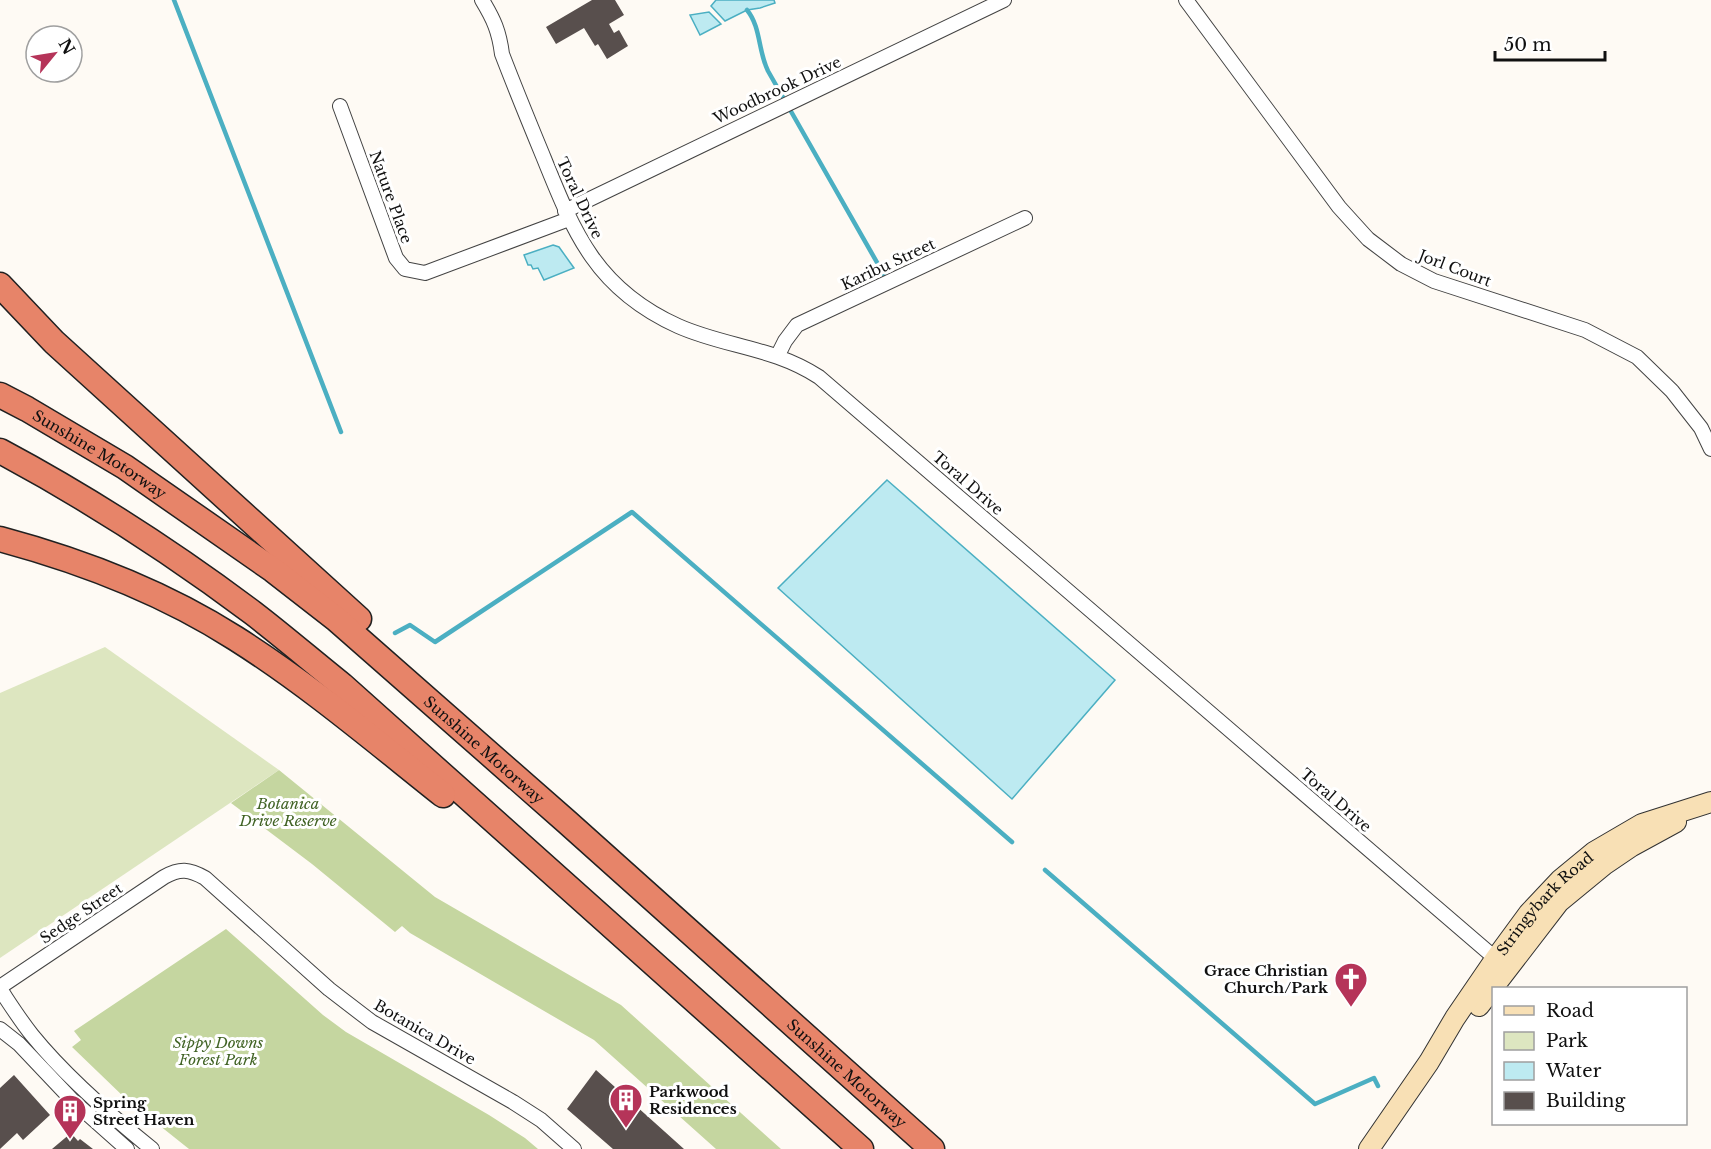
<svg xmlns="http://www.w3.org/2000/svg" width="1711" height="1149" font-family="'Libre Baskerville',serif">
<style>
.green{fill:#dde6c0}
.forest{fill:#c5d6a0}
.water{fill:#bdeaf1;stroke:#4bafc2;stroke-width:1.5}
.lines{fill:none;stroke-linecap:round;stroke-linejoin:round}
.stream{stroke:#4bafc2;stroke-width:4.5}
.building{fill:#584f4d}
.street-casing{stroke:#434343;stroke-width:16}
.secondary-casing{stroke:#323232;stroke-width:22}
.highway-casing{stroke:#212121;stroke-width:27}
.street{stroke:#fff;stroke-width:14}
.secondary{stroke:#f8e0b5;stroke-width:20}
.highway{stroke:#e78469;stroke-width:24}
.labels{text-anchor:middle;dominant-baseline:central;stroke-width:6;stroke-linejoin:round;paint-order:stroke}
.street-label{font-size:15px;fill:#101010;stroke:#fff}
.park-label{font-size:15px;font-style:italic;fill:#416325;stroke:#fff}
.poi-label{font-size:15px;font-weight:bold;fill:#101010;stroke:#fff;text-anchor:start}
</style>
<rect width="100%" height="100%" fill="#fefaf4"/>
<!-- green -->
<path class="green" d="M105 647 279 770 0 958V693Z"/>
<!-- forest -->
<path class="forest" d="M279 770 435 897 621 1005 781 1149H716L594 1040 410 933 402 926 395 932 312 864 231 803Z
M226 929 323 1015 346 1032 489 1115 525 1138 538 1149H189L184 1145 125 1098 72 1047 81 1040 74 1031Z"/>
<!-- water -->
<path class="water" d="M716 0H774L775 3 760 8 747 10 725 21 711 6Z
M709 12 721 24 700 35 690 15Z
M553 245 559 247 574 268 544 280 538 268 533 269 531 265H528L524 255Z
M887 480 1115 680 1012 799 778 588Z"/>
<g class="lines">
<!-- stream -->
<path class="stream" d="M174 0 341 432
M747 10C761 27 758 51 768 71L887 280
M395 633 410 625 435 642 632 512 1012 842
M1045 870 1315 1104 1374 1078 1378 1086"/>
</g>
<!-- building -->
<path class="building" d="M592 0H615L624 15 609 24 614 33 619 30 628 46 607 59 598 44 595 46 584 28 556 44 546 27Z
M596 1070 684 1149H613L567 1109Z
M14 1075 50 1115 23 1140 17 1133 0 1149V1088Z
M71 1133 78 1141 80 1139 93 1149H52Z"/>
<g class="lines">
<!-- street casing -->
<g class="street-casing">
<path id="street" d="M482 0C494 20 499 31 502 54 515 88 529 122 543 156 574 233 596 289 678 326 725 347 773 347 819 377L1502 964
M1186 0 1339 207 1368 239 1401 264 1434 281 1585 330 1637 357 1672 391 1701 428 1711 449
M340 106 396 258 405 269 425 273 569 219
M565 211 1004 0
M778 355 785 341 797 325 1025 218
M0 987 164 877C180 868 189 869 205 878L329 989 372 1022 513 1102 541 1120 574 1149
M0 989C10 1004 20 1020 32 1035 66 1077 110 1115 152 1149
M0 1029 19 1044 73 1101 127 1149"/>
</g>
<!-- secondary casing -->
<g class="secondary-casing">
<g id="secondary">
<path d="M1479 1006 1559 902 1604 865 1632 846 1676 822"/>
<path id="s1" d="M1369 1149 1429 1062 1455 1018 1496 958 1529 913 1560 880 1594 852 1642 824 1711 802"/>
</g>
</g>
<!-- highway casing -->
<g class="highway-casing">
<g id="highway">
<path d="M0 285 54 342 359 619"/>
<path id="s2" d="M0 395 27 409 125 467 273 570 336 619 567 822 932 1149"/>
<path d="M0 451C88 498 173 553 253 613 283 636 312 661 342 685L861 1149"/>
<path d="M0 539C82 561 163 592 235 638 308 684 375 741 443 795"/>
</g>
</g>
<!-- street -->
<use href="#street" class="street"/>
<!-- secondary -->
<use href="#secondary" class="secondary"/>
<!-- highway -->
<use href="#highway" class="highway"/>
</g>
<!-- icons -->
<defs>
<g id="church-pin" transform="scale(1.725)"><path d="M0 17L-7.5 6A9.5 9.5 0 1 1 7.5 6Z" fill="#b53459" stroke="#fff"/><path d="M-1.2-6h2.4v3.5h3.3v2.4h-3.3V6h-2.4V-.1h-3.3v-2.4h3.3Z" fill="#fff"/></g>
<g id="building-pin" transform="scale(1.725)"><path d="M0 17L-7.5 6A9.5 9.5 0 1 1 7.5 6Z" fill="#b53459" stroke="#fff"/><path d="M-4-6H4V6H1V3H-1V6H-4ZM-2.5-4.3h1.7v1.8h-1.7ZM.8-4.3h1.7v1.8H.8ZM-2.5-1h1.7V.8h-1.7ZM.8-1h1.7V.8H.8Z" fill="#fff"/></g>
</defs>
<g fill-rule="evenodd">
<use href="#church-pin" x="1351" y="979"/>
<use href="#building-pin" x="626" y="1100"/>
<use href="#building-pin" x="70" y="1111"/>
</g>
<g class="labels">
<!-- street labels -->
<g class="street-label">
<text transform="translate(777 90) rotate(-25)">Woodbrook Drive</text>
<text transform="translate(391 197) rotate(70)">Nature Place</text>
<text transform="translate(580 198) rotate(65)">Toral Drive</text>
<text transform="translate(888 264) rotate(-25)">Karibu Street</text>
<text transform="translate(1455 268) rotate(21)">Jorl Court</text>
<text stroke="none"><textPath href="#s2" startOffset="116">Sunshine Motorway</textPath></text>
<text transform="translate(968 483) rotate(41)">Toral Drive</text>
<text stroke="none"><textPath href="#s2" startOffset="602">Sunshine Motorway</textPath></text>
<text transform="translate(1336 800) rotate(41)">Toral Drive</text>
<text stroke="none"><textPath href="#s1" startOffset="303">Stringybark Road</textPath></text>
<text transform="translate(81 913) rotate(-34)">Sedge Street</text>
<text transform="translate(425 1032) rotate(30)">Botanica Drive</text>
<text stroke="none"><textPath href="#s2" startOffset="1088">Sunshine Motorway</textPath></text>
</g>
<!-- park labels -->
<g class="park-label">
<text x="288" y="803">Botanica<tspan x="288" dy="17">Drive Reserve</tspan></text>
<text x="218" y="1042">Sippy Downs<tspan x="218" dy="17">Forest Park</tspan></text>
</g>
<!-- poi labels -->
<g class="poi-label">
<text x="1328" y="970" text-anchor="end">Grace Christian<tspan x="1328" dy="17">Church/Park</tspan></text>
<text x="649" y="1091">Parkwood<tspan x="649" dy="17">Residences</tspan></text>
<text x="93" y="1102">Spring<tspan x="93" dy="17">Street Haven</tspan></text>
</g>
</g>
<!-- legend -->
<rect x="1492" y="987" width="195" height="138" fill="#ffffff" stroke="#9f9f9f" stroke-width="1.5"/>
<rect x="1504" y="1006" width="30" height="9" fill="#f8e0b5" stroke="#9f9f9f" stroke-width="1.5"/>
<text x="1546" y="1017" font-size="18" fill="#101010">Road</text>
<rect x="1504" y="1032" width="30" height="18" fill="#dde6c0" stroke="#9f9f9f" stroke-width="1.5"/>
<text x="1546" y="1047" font-size="18" fill="#101010">Park</text>
<rect x="1504" y="1062" width="30" height="18" fill="#bdeaf1" stroke="#9f9f9f" stroke-width="1.5"/>
<text x="1546" y="1077" font-size="18" fill="#101010">Water</text>
<rect x="1504" y="1092" width="30" height="18" fill="#584f4d" stroke="#9f9f9f" stroke-width="1.5"/>
<text x="1546" y="1107" font-size="18" fill="#101010">Building</text>
<!-- north arrow -->
<g transform="translate(54 54) rotate(60)"><circle r="28" fill="#ffffff" stroke="#9f9f9f" stroke-width="1.5"/>
<path d="M0-4.5L10 22L0 15L-10 22Z" fill="#b53459"/>
<text y="-9" font-size="16" font-weight="bold" text-anchor="middle" fill="#101010">N</text>
</g>
<!-- scale -->
<path d="M1495 51v9h110v-9" fill="none" stroke="#101010" stroke-width="3"/>
<text x="1504" y="51" font-size="18" fill="#101010" stroke="#ffffff" stroke-width="4.5" paint-order="stroke">50 m</text>
</svg>
